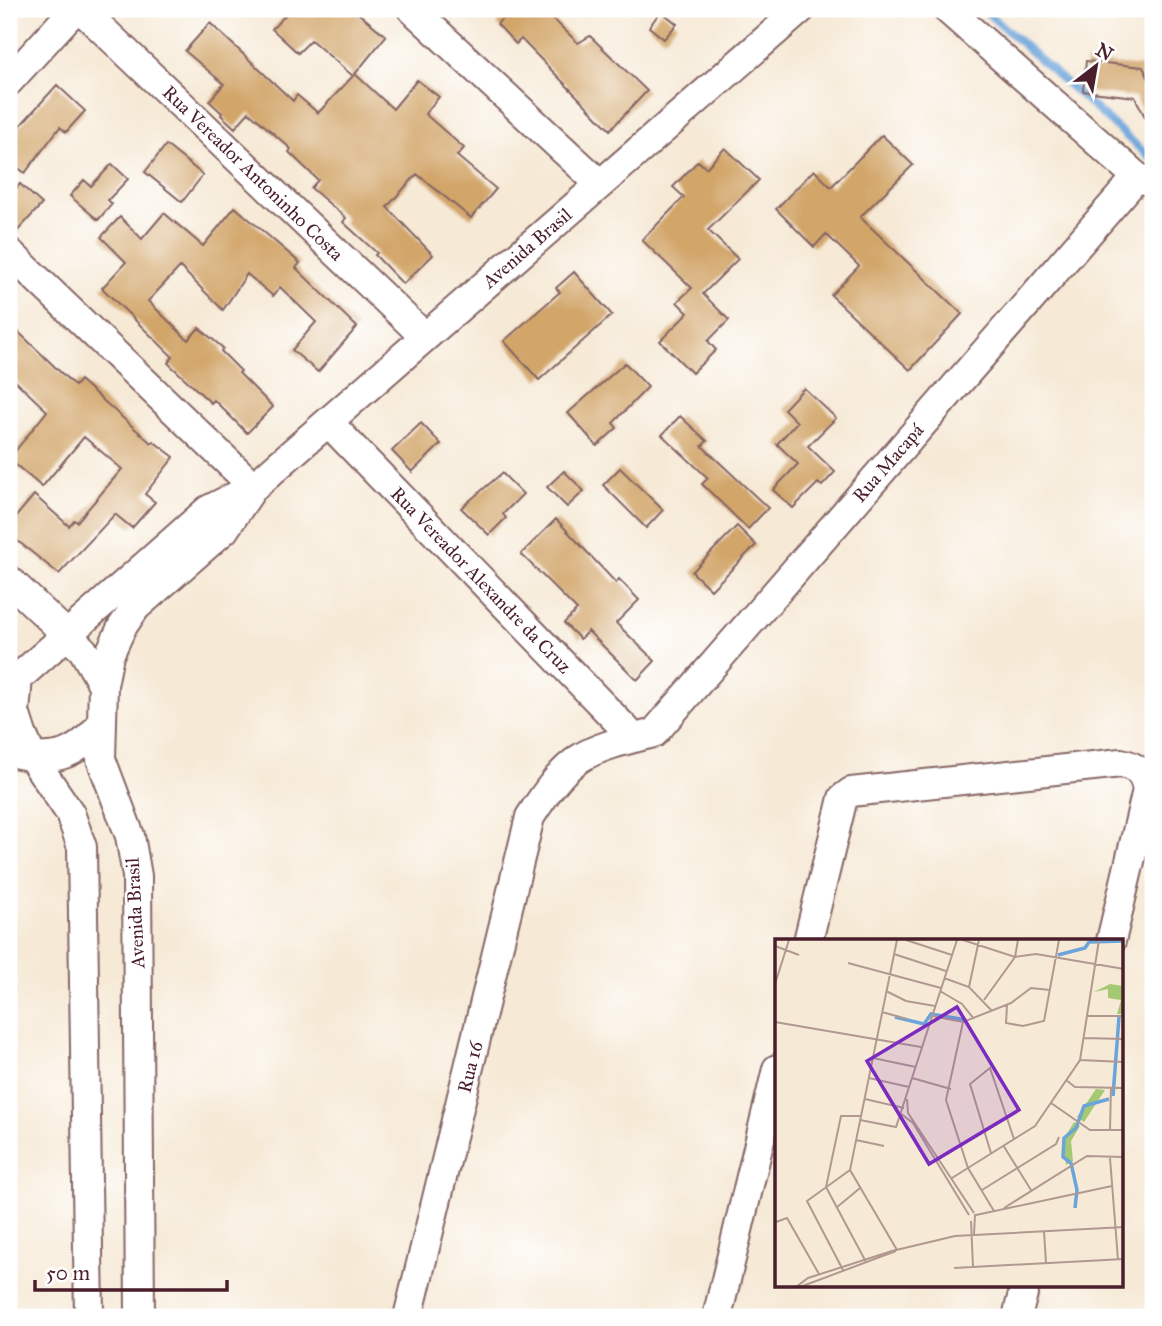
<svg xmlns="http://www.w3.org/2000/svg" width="1162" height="1326" font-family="'IM FELL Great Primer',serif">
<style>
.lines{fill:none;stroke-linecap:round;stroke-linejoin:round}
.stream{stroke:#6ba4da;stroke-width:8}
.building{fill:#d2a569}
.minor-casing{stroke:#866666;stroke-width:32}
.minor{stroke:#fff;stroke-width:28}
.labels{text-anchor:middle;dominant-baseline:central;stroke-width:5;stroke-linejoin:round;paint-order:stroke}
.street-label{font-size:19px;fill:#4a1f2b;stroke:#fff}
.inset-river{fill:none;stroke:#6ba4da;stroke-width:3.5}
.inset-road{fill:none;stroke:#b19891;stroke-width:2}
.view{fill:#7b2cbf;fill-opacity:0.15;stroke:#7b2cbf;stroke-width:3.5}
.inset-edge{fill:none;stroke:#4a1f2b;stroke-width:3.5}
</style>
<rect width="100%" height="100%" fill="#fff"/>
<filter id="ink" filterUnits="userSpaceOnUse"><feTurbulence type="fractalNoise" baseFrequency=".0143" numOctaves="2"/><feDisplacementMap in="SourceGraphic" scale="14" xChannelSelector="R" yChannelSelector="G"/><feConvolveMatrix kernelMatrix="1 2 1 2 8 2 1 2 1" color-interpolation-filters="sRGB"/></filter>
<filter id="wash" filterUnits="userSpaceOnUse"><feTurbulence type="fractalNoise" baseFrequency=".00686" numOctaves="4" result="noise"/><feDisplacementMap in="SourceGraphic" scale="28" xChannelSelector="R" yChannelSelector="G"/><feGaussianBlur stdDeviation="1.57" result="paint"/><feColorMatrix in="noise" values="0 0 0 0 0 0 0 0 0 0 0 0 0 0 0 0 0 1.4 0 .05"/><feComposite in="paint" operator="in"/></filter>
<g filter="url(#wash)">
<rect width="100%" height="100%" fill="#f6e9d5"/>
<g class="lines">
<!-- stream -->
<path class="stream" d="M983 9 1153 160"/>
</g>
<g id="blocks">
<!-- building -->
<path class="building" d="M291 9H353L386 36 355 74 393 109 417 80 439 97 425 114 464 148 457 156 496 189 471 218 417 174 387 207 433 255 403 284 375 255 377 253 343 222 346 218 311 188 318 180 289 152 291 149 249 112 235 128 221 115 222 113 209 101 224 84 185 51 210 23 293 101 297 95 318 113 353 76 311 40 298 53 272 29Z
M512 9H543L578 43 590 36 647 91 610 130 521 39 516 44 497 24Z
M661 11 677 24 664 39 649 27Z
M1086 61 1143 67 1153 87V133L1135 97 1083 91Z
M57 85 85 111 66 132 60 127 25 173 9 161V138Z
M882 135 913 165 860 217 962 314 910 370 831 295 859 266 826 234 814 247 776 209 814 170 831 187Z
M166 145 203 175 182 202 145 172Z
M725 148 759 180 708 230 738 259 703 294 729 320 708 341 716 350 692 373 660 341 688 313 677 302 692 288 642 240 684 197 673 187 698 161 706 168Z
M112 164 128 179 108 200 112 204 98 220 70 196 84 180 91 186Z
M20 184 42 204 13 236H9V196Z
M235 207 300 263 296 268 357 327 318 372 292 350 316 322 280 287 273 296 247 274 223 310 180 267 148 301 188 340 199 328 223 348 221 351 241 371 239 373 273 407 247 433 214 400 211 403 168 363 173 357 102 288 126 262 101 237 120 217 142 239 164 213 203 246Z
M574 272 612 315 539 380 504 341 560 292 556 288Z
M9 323 75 386 80 380 151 443 153 441 174 457 145 494 155 502 132 528 115 514 59 574 9 534V525L34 495 69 526 74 520 77 522 122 469 84 437 42 487 9 459 47 411 9 375Z
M625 363 648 387 613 423 617 428 597 446 568 413Z
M804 388 836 418 808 446 835 472 822 486 818 483 793 508 773 490 798 464 777 444 797 422 784 409Z
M680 416 707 441 702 446 768 508 748 529 702 484 708 478 662 435Z
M421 423 441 444 412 472 392 451Z
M620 468 663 510 646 528 603 485Z
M564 471 584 491 567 507 547 487Z
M502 473 523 494 503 514 506 518 489 535 461 508Z
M556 519 616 583 619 579 639 600 616 623 655 661 637 680 588 631 580 639 564 623 577 610 521 554Z
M737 526 756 545 711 590 692 572Z"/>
</g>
</g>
<g filter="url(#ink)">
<use href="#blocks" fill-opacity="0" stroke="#866666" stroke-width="2"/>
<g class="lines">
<!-- minor casing -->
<g class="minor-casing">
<path id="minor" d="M81 9 425 337
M412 9 600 184
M947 9 1137 177 1153 183
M9 81 75 9
M9 252 254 487
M328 422 634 738
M9 580 83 650 103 685
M18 678 15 712 22 734 32 757 70 813 82 847 89 1317
M9 686 208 510 254 487 274 469 801 9
M18 754C56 763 78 754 101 724
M808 941 843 798 851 792 1121 763C1138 767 1144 773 1147 790L1111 941
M140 1317 137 876 130 836 101 759 103 685 109 655 122 627 136 607 224 530 252 489
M408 1317 530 817C571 753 583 751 654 733L1137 177
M717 1317 777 1069
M1017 1317 1025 1286"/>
</g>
<!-- minor -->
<use href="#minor" class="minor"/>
</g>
</g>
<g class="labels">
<!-- street labels -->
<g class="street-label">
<text transform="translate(253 173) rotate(44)">Rua Vereador Antoninho Costa</text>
<text transform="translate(527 248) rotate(-41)">Avenida Brasil</text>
<text transform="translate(888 463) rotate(-49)">Rua Macapá</text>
<text transform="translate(481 580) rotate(46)">Rua Vereador Alexandre da Cruz</text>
<text transform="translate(135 913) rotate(-93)">Avenida Brasil</text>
<text transform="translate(470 1067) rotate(-76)">Rua 16</text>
</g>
</g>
<!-- overview -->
<g transform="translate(775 939)">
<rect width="348" height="348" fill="#f6e9d5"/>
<path d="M335 45 348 47V75H342L346 61 333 59V50L319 53ZM321 150 330 151 309 183 302 178ZM299 183 305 187 296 202 298 222 291 226 288 201Z" fill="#a5c973"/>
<path class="inset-river" d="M283 16 310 9 314 3 349 2M120 78 149 85 156 75 191 81M338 157 344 78M300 269 302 251 296 224 288 218 289 199 301 189 309 167 334 160"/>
<path class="inset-road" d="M122 1 75 231 122 311M131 1 177 16M188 1 240 18 261 15 349 30M0 7 24 16M119 15 171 32M73 24 166 49M169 39 194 48 217 72M0 45 14 1M194 48 204 1M111 52 131 62 160 67M165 52 187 65 199 80M209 61 240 18 243 1M232 66 231 84 248 87 269 82 284 1M107 73 132 80M157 77 188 83 236 64 256 49 275 51M312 77H349M0 83 146 108M188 83 171 161 193 229 219 272M308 99 349 100M98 119 141 128M305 121 349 123M94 139 134 148M137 139 176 150M291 141 300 148 349 149M90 160 129 169M132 160 133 174 199 274M276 164 315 191H349M125 174 138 184 194 276M86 177H66L51 248 91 323M85 181 121 188 182 1M335 191 336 148M81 201 109 207M228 206 256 251M216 214 195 145 215 129 239 200M335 219 343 321M177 239 260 187 305 121 324 1M207 251 281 205 284 198M61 269 85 249M229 269 312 217 349 218M201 276 337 247M196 282 198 328M1 283 12 279 44 335M269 292 271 324M199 296 200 275M179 329 349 320M68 331 32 262 75 231M21 348 33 339 117 312 180 297 349 288M25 348 121 312"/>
<path class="view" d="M182 68 244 171 154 225 92 122Z"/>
<rect width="348" height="348" class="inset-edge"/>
</g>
<!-- margin -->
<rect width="1162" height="1326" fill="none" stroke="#fff" stroke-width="35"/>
<!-- north arrow -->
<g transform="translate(1096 66) rotate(31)" stroke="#ffffff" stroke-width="5" paint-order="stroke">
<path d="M0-5L12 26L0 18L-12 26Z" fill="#4a1f2b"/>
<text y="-10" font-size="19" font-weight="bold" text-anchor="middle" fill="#4a1f2b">N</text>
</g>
<!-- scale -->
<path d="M35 1280v10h192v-10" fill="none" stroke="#4a1f2b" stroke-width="3.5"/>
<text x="46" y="1280" font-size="21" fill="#4a1f2b" stroke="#ffffff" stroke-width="5" paint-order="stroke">50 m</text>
</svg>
